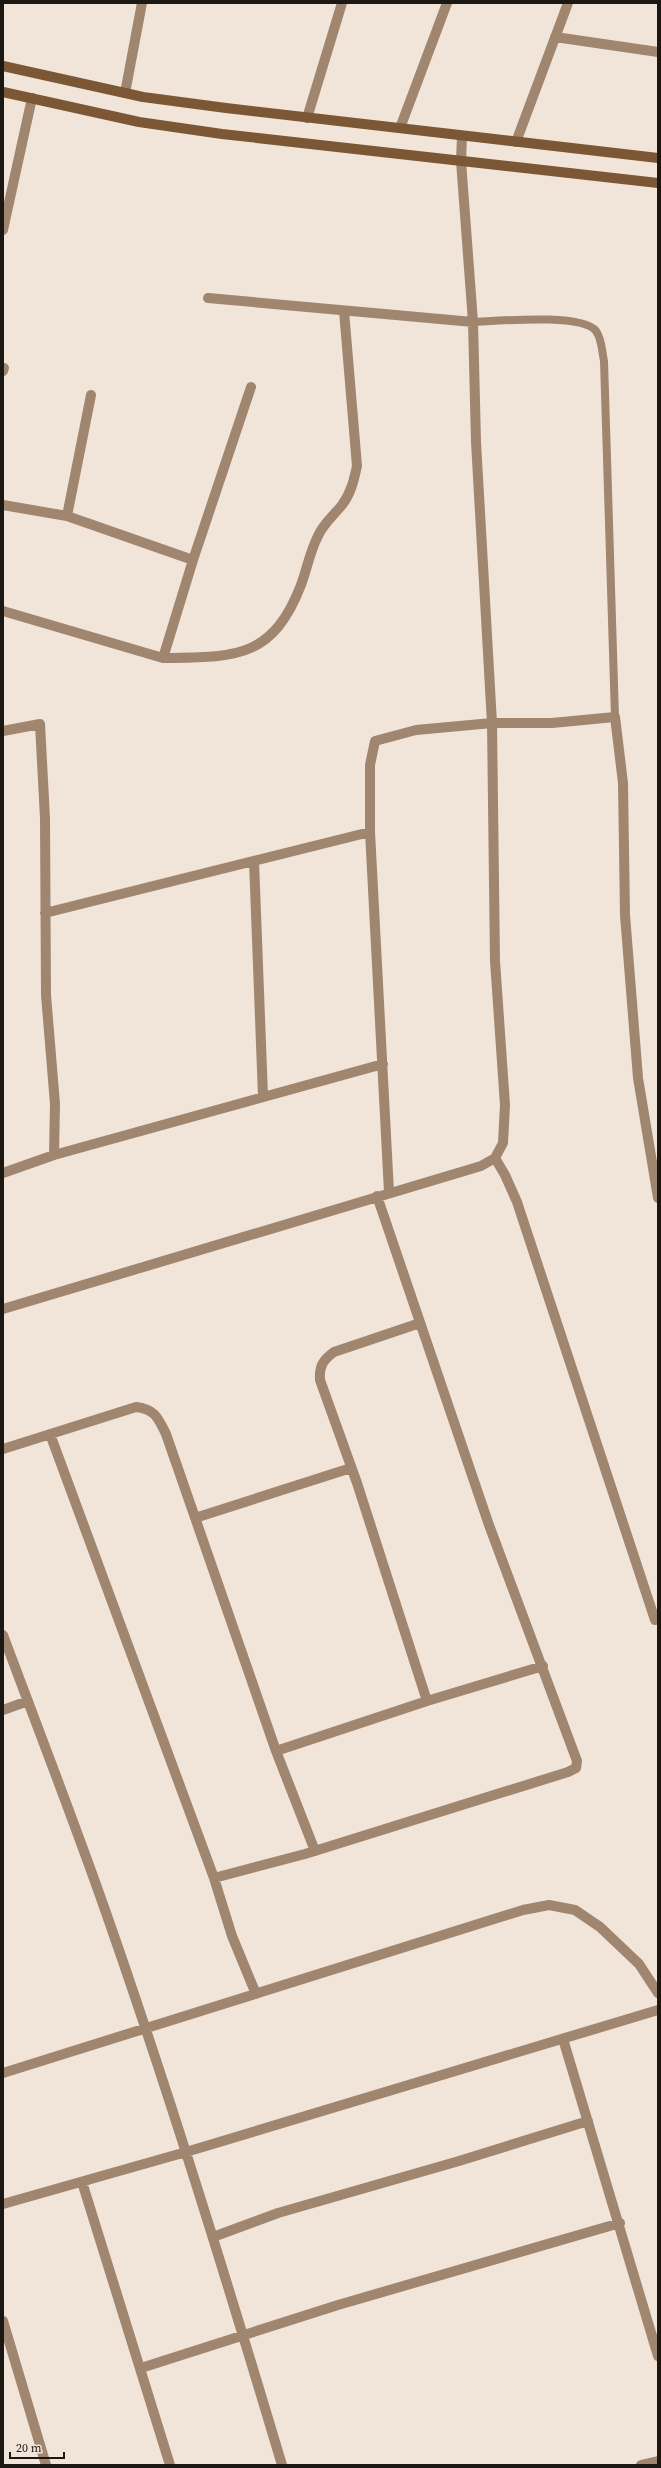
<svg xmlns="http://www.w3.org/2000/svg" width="661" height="2468" font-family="'Source Serif 4',serif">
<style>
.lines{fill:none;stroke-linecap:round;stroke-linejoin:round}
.service{stroke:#a0856f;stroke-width:8}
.minor{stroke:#a0856f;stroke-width:10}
.secondary{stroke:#7c5735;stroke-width:10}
</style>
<rect width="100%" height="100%" fill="#f1e4d9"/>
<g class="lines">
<!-- service -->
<path class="service" d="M473 322C498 321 582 313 596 331 602 339 602 352 604 361L615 717"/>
<!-- minor -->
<path class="minor" d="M555 37 658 52
M125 93 142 3
M307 118 342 3
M400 128 447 3
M516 142 568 3
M3 230 32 98
M208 298 473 322
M3 371 4 368
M3 505 67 516 193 560
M67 516 91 395
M3 611 163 658 193 560 251 387
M163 658C234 657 272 660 301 585 307 569 310 551 318 536 323 524 334 515 342 505 351 493 354 480 357 466L344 311
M3 731 40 724 45 818 46 995 55 1104 54 1155
M254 861 263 1096
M45 913 370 832
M495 1158 505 1175 517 1202 655 1620
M3 1173 54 1155 383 1064
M389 1192 370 832V765L375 741 416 730 492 723 476 442 473 322 461 161 462 136
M3 1309 481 1166 495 1158 503 1143 505 1105 495 961 492 723H552L615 717 623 783 625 915 638 1078 658 1198
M420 1323 334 1352C323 1360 319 1366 320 1380L357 1483 427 1701
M50 1434 214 1878 232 1936 256 1994
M3 1449 136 1407C155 1409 158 1418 166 1434L276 1751 315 1851
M195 1518 351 1468
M3 1635C37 1726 72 1816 104 1907 169 2092 226 2278 282 2465
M3 1710 28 1701
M276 1751 427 1701 543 1666
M214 1878 305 1854 568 1772 576 1768 577 1761 489 1525 377 1196
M563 2039 658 2356
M3 2073 523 1910 549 1905 575 1910 600 1927 639 1964 658 1993
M88 2180 82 2182 170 2465
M3 2204 186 2152 658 2010
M213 2237 278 2213 459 2161 588 2121
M3 2321 46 2465
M141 2368 338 2305 620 2223
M641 2465 658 2461"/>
<!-- secondary -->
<path class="secondary" d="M3 66 143 97 226 108 658 158
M3 92 139 122 222 134 658 183"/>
</g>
<!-- border -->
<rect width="661" height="2468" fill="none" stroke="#1b1713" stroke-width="8"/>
<!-- scale -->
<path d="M10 2452v6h54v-6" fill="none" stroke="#1b1713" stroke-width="2"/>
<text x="16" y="2452" font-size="12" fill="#1b1713" stroke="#f1e4d9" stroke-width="3" paint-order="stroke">20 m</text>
</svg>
